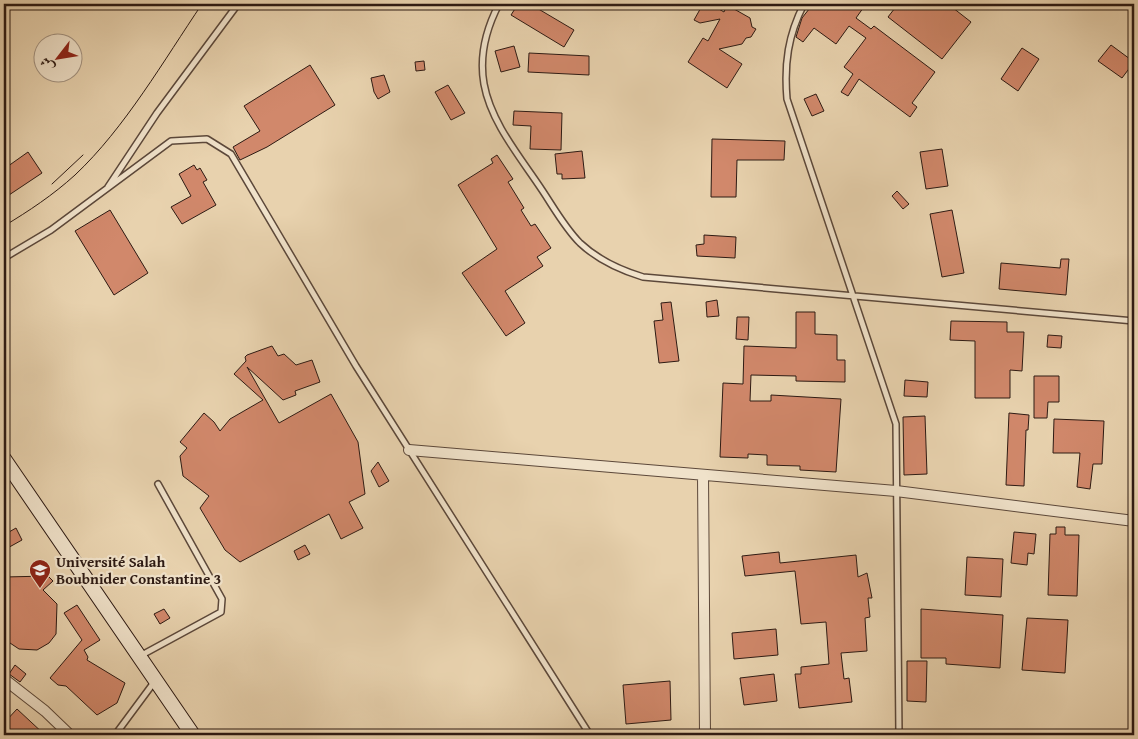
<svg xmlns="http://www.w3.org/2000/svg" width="1138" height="739" font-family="'Gentium Book Plus',Amiri,serif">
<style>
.building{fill:#d1886b;stroke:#2d1a13}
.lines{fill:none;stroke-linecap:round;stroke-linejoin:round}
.service-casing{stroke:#5c483a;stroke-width:8}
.minor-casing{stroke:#5c483a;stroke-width:12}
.secondary-casing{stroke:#2d1a13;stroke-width:16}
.service{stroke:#f0e2ca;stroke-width:5}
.minor{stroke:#f0e2ca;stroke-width:10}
.secondary{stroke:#f0e2ca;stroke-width:14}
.tram{stroke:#2d1a13;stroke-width:1}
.labels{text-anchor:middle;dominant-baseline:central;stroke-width:4.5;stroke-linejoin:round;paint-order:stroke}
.poi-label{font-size:15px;font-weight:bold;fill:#2d1a13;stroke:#f0e2ca;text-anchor:start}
</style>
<rect width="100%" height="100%" fill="#e8d2ae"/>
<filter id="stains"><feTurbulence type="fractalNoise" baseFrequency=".004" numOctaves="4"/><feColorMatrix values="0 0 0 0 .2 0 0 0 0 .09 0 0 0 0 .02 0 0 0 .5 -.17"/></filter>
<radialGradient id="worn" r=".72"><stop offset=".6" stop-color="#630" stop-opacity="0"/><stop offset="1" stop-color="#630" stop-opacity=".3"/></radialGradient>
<!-- building -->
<path class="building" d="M518 4H530L574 30 564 47 511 15Z
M703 4H710L724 12 727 5 750 18 752 27 756 29 751 37 746 38 742 44 719 49 742 64 727 88 688 62 703 38 708 41 720 19 700 23 694 20Z
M813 4H866L856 18 871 29 874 26 935 72 912 103 917 107 910 117 859 79 848 96 841 92 853 74 844 67 866 38 849 26 836 44 814 28 803 42 796 37 802 18Z
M898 4H948L971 22 942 59 888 17Z
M1111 45 1134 62 1122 78 1098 61Z
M514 46 520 67 501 72 495 51Z
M1022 48 1039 59 1018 91 1001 79Z
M529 53 589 56V75L528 72Z
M424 61 425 70 416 71 415 62Z
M310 65 335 105 267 147 240 160 233 147 260 131 244 106Z
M384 75 390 92 378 99 374 92 371 78Z
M448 85 465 113 451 120 435 92Z
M816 94 824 111 812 116 804 99Z
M514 111 562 113 561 150 530 149 531 126 513 125Z
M712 139 785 141 784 160H737L736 197H711Z
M942 149 948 186 926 189 920 152Z
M582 151 585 178 562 179V174H557L555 154Z
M28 152 42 173 9 195 4 187V169Z
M497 155 513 179 508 182 524 208 521 210 531 226 535 224 551 248 537 257 543 266 505 291 525 323 506 336 462 273 497 249 458 185 493 163 491 159Z
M194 165 197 170 200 168 207 180 203 182 216 205 182 224 171 207 191 196 179 174Z
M897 191 909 204 903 209 892 196Z
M110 210 148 273 114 295 75 231Z
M952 210 964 273 942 277 930 214Z
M704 235 736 237 735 258 697 256 696 245 704 244Z
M1061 259H1069L1066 295 999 289 1001 263 1060 268Z
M717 300 719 316 707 317 706 302Z
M671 302 679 361 659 363 654 321 663 320 661 303Z
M796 312H815V334L837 335V360H845V382L796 381V376L751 375 750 401H771V395L841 399 836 472 800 470V466L767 465V455L748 454V458L720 457 723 383 743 384 744 346 796 348Z
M737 317H749L748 340 736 339Z
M951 321 1007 322V332H1024L1022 371 1010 370V398H975V341L950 340Z
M1048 335 1062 336 1061 348 1047 347Z
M272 346 278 356 284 354 296 365 312 360 320 382 295 391 296 395 283 400 247 367 279 423 331 394 358 442 365 494 349 502 363 528 341 539 329 514 240 562 225 550 200 508 209 496 183 476 180 456 187 448 180 442 204 413 214 422 220 431 230 419 263 400 234 374 246 361 245 357 247 355Z
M1034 376H1059V402H1048L1047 418H1034Z
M905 380 928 382 927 397 904 396Z
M1009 413 1029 415 1028 430H1026L1024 486 1006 485Z
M925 416 927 474 904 475 903 417Z
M1054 419 1104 421 1102 464H1093L1090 489 1077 487 1080 453H1053Z
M378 462 389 481 379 487 371 471Z
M1056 527H1065V535H1079L1077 596 1048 595 1050 534H1056Z
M4 528 9 532 16 528 22 540 4 550Z
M1014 532 1036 534 1034 554 1028 553 1027 565 1011 563Z
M305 545 310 554 298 560 294 551Z
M779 552 780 563 856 555 858 577 867 573 872 598H868L870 617 865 618 867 651 841 653 844 679 849 678 852 702 799 708 795 674H801V667L829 664 826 622 801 624 795 571 745 576 742 556Z
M967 557 1003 559 1001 597 965 595Z
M48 576 53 581 43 590 57 604 56 634 49 643 37 650 19 649 4 639V577Z
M77 605 100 640 84 650 88 657 87 660 125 683 117 703 97 715 66 686 58 685 50 678 82 640 64 613Z
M164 609 170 618 160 624 154 614Z
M921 609 1003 615 1000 668 946 664V658H921Z
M1027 618 1068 620 1065 673 1022 670Z
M776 629 778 655 734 659 732 633Z
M907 661H927L926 702 907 701Z
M15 665 26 674 20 682 9 674Z
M774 674 777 701 744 705 740 678Z
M670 681 671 720 626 724 623 685Z
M17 709 45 735H4V723Z"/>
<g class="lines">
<!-- service casing -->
<g class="service-casing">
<path id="service" d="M499 4C486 29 479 56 484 84 491 123 521 158 542 190 554 208 565 228 580 243 598 260 620 270 643 277L1134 321
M804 4C788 35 784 64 787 99L896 424 899 735
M108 187 157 113 238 4
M4 258 51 230 171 141 207 139 231 154 356 366 590 735
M140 656 221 612 222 599 158 484
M115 735 155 681"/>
</g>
<!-- minor casing -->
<g class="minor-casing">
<path id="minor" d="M409 450 896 491 1134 521
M703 475 705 735
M4 679 45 711 70 735"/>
</g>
<!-- secondary casing -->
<g class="secondary-casing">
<path id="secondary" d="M4 459 193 735"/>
</g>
<!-- service -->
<use href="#service" class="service"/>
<!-- minor -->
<use href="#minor" class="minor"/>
<!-- secondary -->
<use href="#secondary" class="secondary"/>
<!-- tram -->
<path class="tram" d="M52 184 83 155
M4 226C29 211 53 195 75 175 125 128 164 60 202 4"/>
</g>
<!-- icons -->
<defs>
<g id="university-pin" transform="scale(1.125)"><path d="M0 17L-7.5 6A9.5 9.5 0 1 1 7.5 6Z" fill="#8f2418" stroke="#f0e2ca"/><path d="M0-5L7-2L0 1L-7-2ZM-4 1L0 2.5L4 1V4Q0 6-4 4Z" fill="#fff"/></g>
</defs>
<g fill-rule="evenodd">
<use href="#university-pin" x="40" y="570"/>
</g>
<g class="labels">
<!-- poi labels -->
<g class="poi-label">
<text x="56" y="561">Université Salah<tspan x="56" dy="17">Boubnider Constantine 3</tspan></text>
</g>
</g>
<!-- margin -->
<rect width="1138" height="739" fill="none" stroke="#e8d2ae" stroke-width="20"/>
<rect x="5" y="5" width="1128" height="729" fill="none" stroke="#2d1a13" stroke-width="2.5"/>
<rect x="10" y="10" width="1118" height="719" fill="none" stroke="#2d1a13"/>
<!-- north arrow -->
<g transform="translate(58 58) rotate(239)"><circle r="24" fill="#f0e2ca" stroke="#a29281"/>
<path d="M0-4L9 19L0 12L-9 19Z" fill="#8f2418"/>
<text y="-8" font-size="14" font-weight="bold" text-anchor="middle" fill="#2d1a13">ش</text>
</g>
<rect width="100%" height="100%" filter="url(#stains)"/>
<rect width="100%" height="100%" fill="url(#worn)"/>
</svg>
